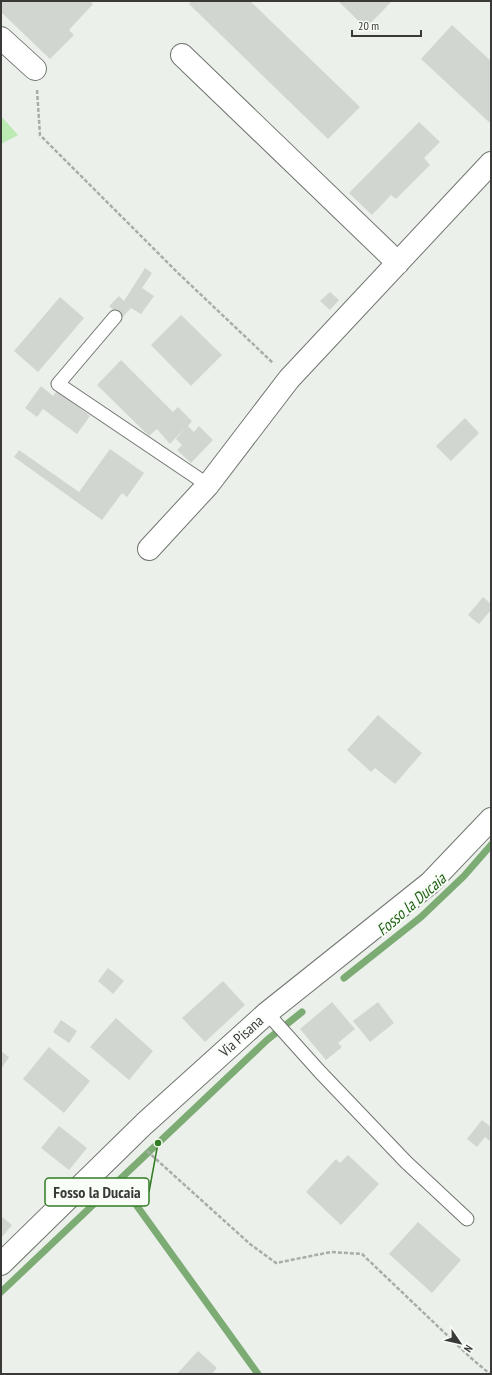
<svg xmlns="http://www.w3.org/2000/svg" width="492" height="1375" font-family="'PT Sans Narrow',sans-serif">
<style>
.green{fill:#bbeab3}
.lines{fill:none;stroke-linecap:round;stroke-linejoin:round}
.stream{stroke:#7cac74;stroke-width:7}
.building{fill:#d1d6d0}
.service-casing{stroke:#717570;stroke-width:15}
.minor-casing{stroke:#717570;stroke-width:24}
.secondary-casing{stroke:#717570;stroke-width:24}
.path{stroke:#a9aca8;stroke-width:2.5;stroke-dasharray:4 2;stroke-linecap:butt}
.service{stroke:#fff;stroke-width:13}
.minor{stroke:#fff;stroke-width:22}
.secondary{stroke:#fff;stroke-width:22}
.labels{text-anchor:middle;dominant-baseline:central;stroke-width:4;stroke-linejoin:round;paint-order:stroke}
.street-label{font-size:15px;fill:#393a38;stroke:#f8fdf7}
.water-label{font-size:16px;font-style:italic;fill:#206014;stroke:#f8fdf7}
.leader{fill:none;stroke:#317c24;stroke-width:1.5}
.callout-dot{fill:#317c24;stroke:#f8fdf7;stroke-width:1.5}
.callout{fill:#f8fdf7;stroke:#317c24;stroke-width:1.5}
.callout-label{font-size:16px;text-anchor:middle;font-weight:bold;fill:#393a38}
</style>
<rect width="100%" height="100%" fill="#ebf0ea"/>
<!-- green -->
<path class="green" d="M1 116 18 135 1 144Z"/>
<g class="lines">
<!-- stream -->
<path class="stream" d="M344 978 421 917 464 876 491 845
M119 1181 258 1374
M1 1292 267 1040 302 1012"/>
</g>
<!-- building -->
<path class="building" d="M1 1H90L93 4 69 30 74 35 50 59 1 12Z
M192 1H250L360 107 328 139 189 4Z
M338 1H392L366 28Z
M452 25 491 61V122L490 123 421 59Z
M419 122 440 142 424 158 430 165 396 199 391 195 372 215 349 193Z
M145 268 152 273 142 288 154 296 141 314 131 308 122 318 109 306 119 296 124 301Z
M330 292 339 300 330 310 320 301Z
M60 297 84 318 38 372 14 351Z
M181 315 222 355 191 386 151 345Z
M121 360 173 412 178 407 192 421 188 426 194 432 199 426 213 440 191 463 177 450 182 445 176 439 185 428 170 444 157 429 149 436 97 385Z
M41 386 53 396 57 391 90 416 77 434 43 409 37 417 25 408Z
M465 418 479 433 451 461 436 446Z
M110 449 144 473 127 497 122 493 102 520 14 457 19 450 79 492Z
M483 597 491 604V610L479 624 468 615Z
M378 715 422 753 395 784 375 768 371 772 347 750Z
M108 968 124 981 113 994 98 981Z
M223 981 245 1005 205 1042 182 1018Z
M332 1002 355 1029 338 1043 342 1047 326 1060 300 1029Z
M378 1002 394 1023 370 1042 353 1021Z
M116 1018 153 1051 129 1080 90 1047Z
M61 1020 77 1031 69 1043 53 1032Z
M49 1047 90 1081 64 1113 23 1079Z
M1 1051 9 1057 1 1069Z
M482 1120 491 1127V1142L485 1137 477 1147 467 1139Z
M59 1126 87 1148 69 1170 41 1148Z
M348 1155 379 1184 341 1225 306 1192 336 1159 340 1163Z
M1 1216 12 1225 1 1238Z
M418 1222 461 1260 432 1293 389 1254Z
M198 1351 217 1368 212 1374H177Z"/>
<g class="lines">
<!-- service casing -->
<g class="service-casing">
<path id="service" d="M115 317 58 384 208 485
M267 1013 320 1072 406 1162 467 1219"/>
</g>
<!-- minor casing -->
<g class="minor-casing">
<path id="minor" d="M1 38 35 69
M182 55 398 263
M149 549 208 485 289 379 491 163"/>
</g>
<!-- secondary casing -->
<g class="secondary-casing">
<path id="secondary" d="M1 1264 144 1124 267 1013 430 883 491 819"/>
</g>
<!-- path -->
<path class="path" d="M37 90 40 135 177 272 273 363
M147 1151 250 1244 276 1263 331 1252 362 1254 471 1358 490 1374"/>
<!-- service -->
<use href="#service" class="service"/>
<!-- minor -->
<use href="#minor" class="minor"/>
<!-- secondary -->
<use href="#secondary" class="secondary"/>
</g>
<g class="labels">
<!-- street labels -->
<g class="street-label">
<text transform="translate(241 1036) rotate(-42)">Via Pisana</text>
</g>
<!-- water labels -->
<g class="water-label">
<text transform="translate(411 904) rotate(-41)">Fosso la Ducaia</text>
</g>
</g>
<!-- callouts -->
<path class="leader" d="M158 1143L149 1192"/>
<circle class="callout-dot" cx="158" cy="1143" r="4"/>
<rect class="callout" x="45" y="1178" width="104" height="28" rx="4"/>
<g class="callout-label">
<text x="97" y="1198">Fosso la Ducaia</text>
</g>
<!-- border -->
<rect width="492" height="1375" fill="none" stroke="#393a38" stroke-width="4"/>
<!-- north arrow -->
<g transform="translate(460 1343) rotate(124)" stroke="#f8fdf7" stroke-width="3" paint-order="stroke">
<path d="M0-3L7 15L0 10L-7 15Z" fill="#393a38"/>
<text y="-6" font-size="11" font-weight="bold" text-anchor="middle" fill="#393a38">N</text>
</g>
<!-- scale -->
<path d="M352 30v6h69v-6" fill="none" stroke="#393a38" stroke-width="2"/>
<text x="358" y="30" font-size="12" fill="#393a38" stroke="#f8fdf7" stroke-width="3" paint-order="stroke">20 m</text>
</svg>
